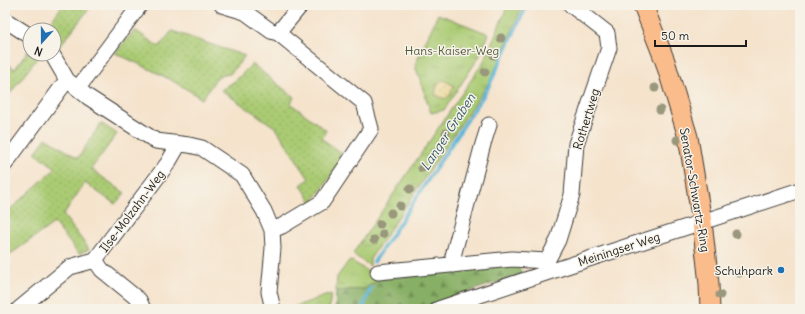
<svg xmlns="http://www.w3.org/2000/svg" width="805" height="314" font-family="Delius,sans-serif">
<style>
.grass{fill:url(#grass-tufts);stroke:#637448}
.forest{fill:url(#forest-firs);stroke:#526640}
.sand{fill:url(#sand-dots);stroke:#857b5d}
.garden{fill:url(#garden-dots);stroke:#637448}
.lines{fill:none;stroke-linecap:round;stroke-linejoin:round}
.stream{stroke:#5bb6d9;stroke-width:3.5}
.minor-casing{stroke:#3d3a36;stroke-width:17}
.major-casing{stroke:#3d3a36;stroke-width:21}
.minor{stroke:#fff;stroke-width:15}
.major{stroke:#fabc8b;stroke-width:19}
.tree{fill:#99977c}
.poi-dot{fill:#1f6fb2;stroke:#f7f3e8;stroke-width:1.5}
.labels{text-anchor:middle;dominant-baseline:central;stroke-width:3;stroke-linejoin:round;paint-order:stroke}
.park-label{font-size:12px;fill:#4e593a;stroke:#f7f3e8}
.street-label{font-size:12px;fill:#1c1c1c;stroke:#f7f3e8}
.poi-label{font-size:12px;fill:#1c1c1c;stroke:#f7f3e8;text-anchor:end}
.water-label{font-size:13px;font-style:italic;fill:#355a68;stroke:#f7f3e8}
</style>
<defs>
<pattern id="grass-tufts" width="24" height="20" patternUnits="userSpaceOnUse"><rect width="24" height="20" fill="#aacb73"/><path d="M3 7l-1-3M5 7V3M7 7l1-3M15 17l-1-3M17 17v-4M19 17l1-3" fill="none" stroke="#92ae63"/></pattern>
<pattern id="forest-firs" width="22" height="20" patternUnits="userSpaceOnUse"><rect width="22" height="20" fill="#87af65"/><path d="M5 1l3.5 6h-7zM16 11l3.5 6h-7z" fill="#6e8e52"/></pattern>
<pattern id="sand-dots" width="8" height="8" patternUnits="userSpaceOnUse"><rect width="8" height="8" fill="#eeda9e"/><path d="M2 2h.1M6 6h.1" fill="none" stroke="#ccba88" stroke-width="1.8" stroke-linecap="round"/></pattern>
<pattern id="garden-dots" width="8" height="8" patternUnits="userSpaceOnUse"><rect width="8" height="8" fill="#aacb73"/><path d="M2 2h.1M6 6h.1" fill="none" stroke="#92ae63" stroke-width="1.8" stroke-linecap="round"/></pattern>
</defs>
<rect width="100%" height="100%" fill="#f7f3e8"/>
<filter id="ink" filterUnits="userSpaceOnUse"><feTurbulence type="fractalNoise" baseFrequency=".025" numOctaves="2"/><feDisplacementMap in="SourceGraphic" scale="8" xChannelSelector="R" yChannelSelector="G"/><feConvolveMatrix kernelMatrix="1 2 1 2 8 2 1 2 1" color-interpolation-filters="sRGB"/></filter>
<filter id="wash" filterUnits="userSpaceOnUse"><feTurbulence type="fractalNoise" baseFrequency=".012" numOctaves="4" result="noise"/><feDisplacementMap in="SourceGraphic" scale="16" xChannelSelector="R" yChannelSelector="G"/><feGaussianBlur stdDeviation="0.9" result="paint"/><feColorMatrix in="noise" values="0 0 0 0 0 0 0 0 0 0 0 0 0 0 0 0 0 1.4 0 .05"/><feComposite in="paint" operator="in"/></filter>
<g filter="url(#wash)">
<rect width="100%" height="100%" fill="#f5e3cc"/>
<!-- grass -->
<path class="grass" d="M508 5H523L492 78 370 259V266L354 255V252L484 61Z
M438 14 489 34 479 57 444 110 431 113 415 65Z
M352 261 379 279 365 289 336 291 337 277 348 262Z
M331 294 329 309H288Z"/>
<!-- forest -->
<path class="forest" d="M516 264 520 269 522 274 432 304 420 309H335L336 291 365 289 379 279Z"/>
<!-- sand -->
<path class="sand" d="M442 79 454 86 450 95 445 99 435 95 437 85Z"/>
<!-- garden -->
<path class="garden" d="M61 5H92L59 47 54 43V30H52L56 25 52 20 62 6Z
M135 30 159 47 172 31 245 56 230 74 218 76 202 99C175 80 145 67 115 53Z
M28 51 30 54H33L38 57 5 100V70L9 65 15 69Z
M252 64 294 97 291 104 326 130 322 139 345 155 312 203 301 185 309 179 276 128 221 90 235 81Z
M101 123 117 134 91 169 125 193 115 204 85 183 63 215 89 249 79 254 54 223 5 258V214L56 168 35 153 46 138 78 158Z"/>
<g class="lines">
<!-- stream -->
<path class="stream" d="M374 262 487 90 527 5
M362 309 371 288"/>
</g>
</g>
<g filter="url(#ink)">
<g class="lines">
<!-- minor casing -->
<g class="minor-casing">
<path id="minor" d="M222 5 245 12 271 31 278 33 364 103 371 129 322 202 282 226 272 230
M5 20 30 36
M278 33 301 5
M52 54 67 80 88 97 156 141 189 145 202 148 242 175 264 211 272 230 273 248 269 292 273 309
M78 88 140 5
M5 164 67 80
M95 260 102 270 139 300 143 309
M454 265 453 256 483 144 489 125
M378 272 512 259 547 261
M549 272 547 261 558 240 572 195 576 144 609 48 607 33 571 5
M19 309 70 267 95 260 168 163 179 144
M438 309 549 272 800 190"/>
</g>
<!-- major casing -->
<g class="major-casing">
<path id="major" d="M643 5 665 61 688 137 702 222 709 284 710 309"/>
</g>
<!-- minor -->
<use href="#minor" class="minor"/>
<!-- major -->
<use href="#major" class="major"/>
</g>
<!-- trees -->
<g class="tree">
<circle cx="501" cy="38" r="4.5"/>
<circle cx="494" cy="55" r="4.5"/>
<circle cx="485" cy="72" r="4.5"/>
<circle cx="655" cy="88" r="4.5"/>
<circle cx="660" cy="110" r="4.5"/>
<circle cx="446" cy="133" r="4.5"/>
<circle cx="677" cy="140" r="4.5"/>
<circle cx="435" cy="153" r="4.5"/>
<circle cx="422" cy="168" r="4.5"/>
<circle cx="410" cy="189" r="4.5"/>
<circle cx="400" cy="206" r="4.5"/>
<circle cx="391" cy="213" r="4.5"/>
<circle cx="380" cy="224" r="4.5"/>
<circle cx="383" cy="234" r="4.5"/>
<circle cx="736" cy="234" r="4.5"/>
<circle cx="374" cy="240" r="4.5"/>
<circle cx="739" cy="273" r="4.5"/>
<circle cx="720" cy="295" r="4.5"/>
</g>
</g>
<!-- markers -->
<circle class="poi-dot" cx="781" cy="270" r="4"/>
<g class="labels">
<!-- park labels -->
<g class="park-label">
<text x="452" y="50">Hans-Kaiser-Weg</text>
</g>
<!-- street labels -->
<g class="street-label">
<text transform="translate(586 119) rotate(-73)">Rothertweg</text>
<text transform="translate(695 190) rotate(80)">Senator-Schwartz-Ring</text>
<text transform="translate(132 211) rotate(-53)">Ilse-Molzahn-Weg</text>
<text transform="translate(619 249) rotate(-18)">Meiningser Weg</text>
</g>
<!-- poi labels -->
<g class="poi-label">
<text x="773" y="270">Schuhpark</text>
</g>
<!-- water labels -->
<g class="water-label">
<text transform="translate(448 132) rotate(-57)">Langer Graben</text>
</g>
</g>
<!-- margin -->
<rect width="805" height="314" fill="none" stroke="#f7f3e8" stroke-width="20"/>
<!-- north arrow -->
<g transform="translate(42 42) rotate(201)"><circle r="19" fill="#f7f3e8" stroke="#9f9d96"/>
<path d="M0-3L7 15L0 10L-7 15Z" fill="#1f6fb2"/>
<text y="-6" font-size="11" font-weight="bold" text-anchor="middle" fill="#1c1c1c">N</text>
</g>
<!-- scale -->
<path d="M655 40v6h91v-6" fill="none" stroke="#1c1c1c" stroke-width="2"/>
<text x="661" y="40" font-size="12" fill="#1c1c1c" stroke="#f7f3e8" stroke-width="3" paint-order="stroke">50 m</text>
</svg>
